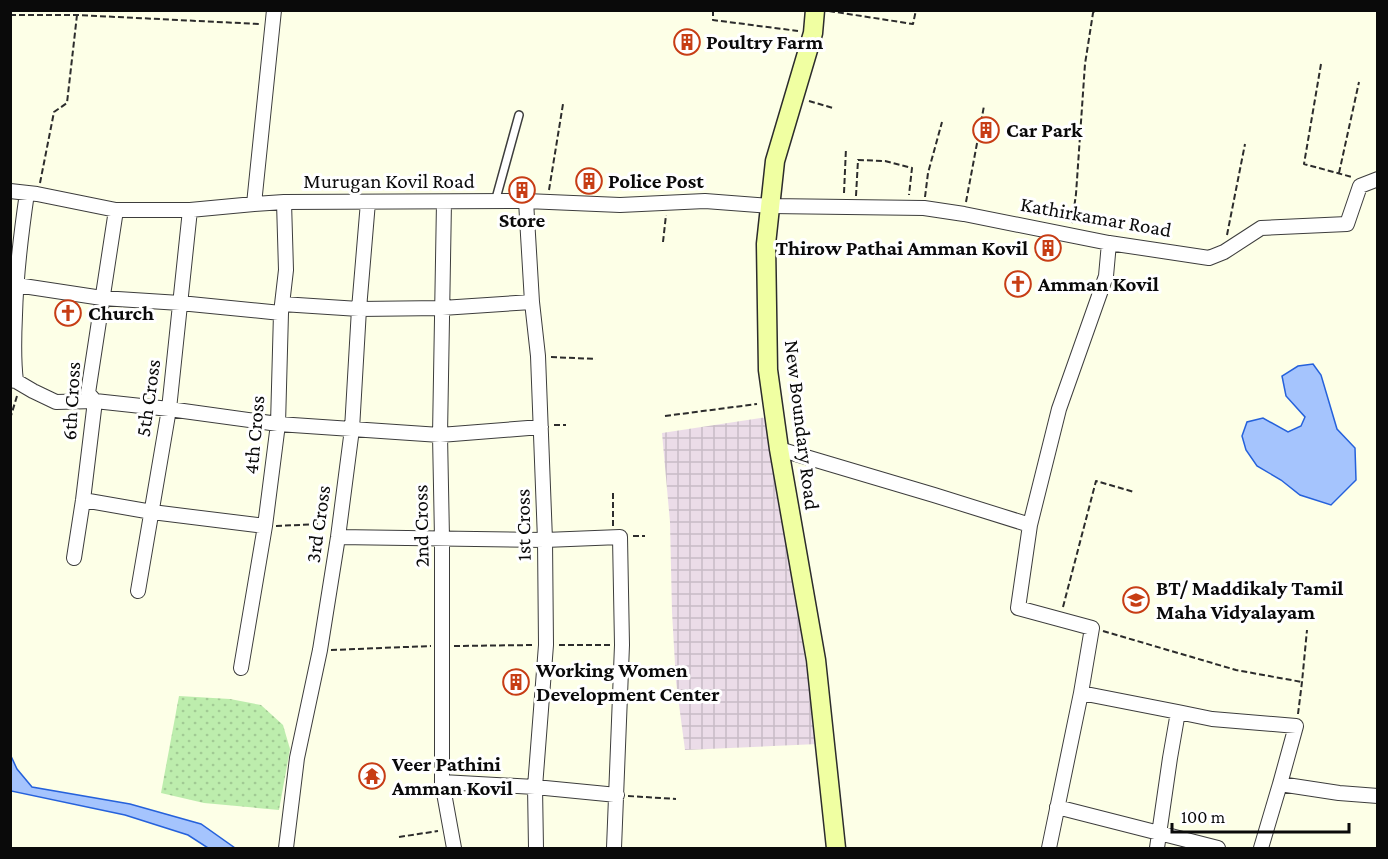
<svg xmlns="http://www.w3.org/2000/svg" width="1388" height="859" font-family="'Crimson Pro',serif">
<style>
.industrial{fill:url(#industrial-grid)}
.park{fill:url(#park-dots)}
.water{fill:#a5c4fd;stroke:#2561db;stroke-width:1.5}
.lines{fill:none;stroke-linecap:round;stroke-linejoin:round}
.lane-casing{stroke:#3d3d3d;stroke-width:10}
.street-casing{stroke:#3d3d3d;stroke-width:16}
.secondary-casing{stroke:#2c2c2c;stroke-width:21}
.path{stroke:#2c2c2c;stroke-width:2;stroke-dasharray:6 3;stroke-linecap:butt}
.lane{stroke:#fff;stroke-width:7}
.street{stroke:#fff;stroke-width:14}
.secondary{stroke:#f0ffa2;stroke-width:18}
.labels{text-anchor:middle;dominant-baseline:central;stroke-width:6;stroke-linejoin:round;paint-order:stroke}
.poi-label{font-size:21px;font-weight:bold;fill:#0a0a0a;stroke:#fff;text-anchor:start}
.street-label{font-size:21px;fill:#0a0a0a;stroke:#fff}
</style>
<defs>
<pattern id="industrial-grid" width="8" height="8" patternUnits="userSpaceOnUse" patternTransform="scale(1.5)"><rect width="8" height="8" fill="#ebdce8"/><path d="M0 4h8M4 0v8" fill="none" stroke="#c8bbc6"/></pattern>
<pattern id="park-dots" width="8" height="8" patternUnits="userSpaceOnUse" patternTransform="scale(1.5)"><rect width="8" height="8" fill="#bdedad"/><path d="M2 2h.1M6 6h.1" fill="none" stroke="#a1ca94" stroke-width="1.8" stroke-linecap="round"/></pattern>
</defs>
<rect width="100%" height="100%" fill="#fdffe7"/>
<!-- industrial -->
<path class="industrial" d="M768 417 818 744 685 750 676 682 672 612 670 522 662 433Z"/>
<!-- park -->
<path class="park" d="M179 696 230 699 261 705 283 725 290 749 279 810 204 803 161 793Z"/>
<!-- water -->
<path class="water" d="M1313 364 1321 375 1337 429 1355 448 1356 480 1331 505 1300 495 1281 480 1257 466 1246 450 1242 436 1247 422 1263 418 1288 432 1301 426 1305 417 1286 396 1282 376 1298 366Z
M10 754 17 769 32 787 130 804 201 824 235 848H208L188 835 125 815 11 791Z"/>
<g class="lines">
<!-- lane casing -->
<g class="lane-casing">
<path id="lane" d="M495 202 519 115"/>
</g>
<!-- street casing -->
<g class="street-casing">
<path id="street" d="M10 191 37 194 116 210H190L254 204 284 202 526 201 620 205 705 201 770 206 924 208 964 214 1109 243 1209 258 1224 252 1261 228 1347 224 1360 186 1378 179
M526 201 532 302 538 356 545 540 546 645 535 787 536 848
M444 202 440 435 442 538V782L454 848
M254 204 274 10
M10 284 102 298 180 303 281 313
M282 304 359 309 442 308 532 302
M10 380 16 381 33 391 56 402 95 401 169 409 278 424 440 435 541 427
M16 381C13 358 14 337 15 315 16 274 21 234 27 193
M779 449 934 495 1030 525
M83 500 152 512 265 526
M338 537 545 540 620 537 622 645 614 848
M74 558 83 500 95 401 88 393 116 210
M138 591 169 409 190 210
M241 668 265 526 278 424 281 313 286 270 284 202
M1081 693 1178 712 1170 758 1157 848
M1178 712 1212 719 1296 726 1280 784
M442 782 535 787 617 795
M1057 807 1218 848
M286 848 297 758 320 650 338 537 352 429 359 309 368 202
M1049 848 1081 693 1092 628 1018 608 1030 525 1059 409 1106 276 1109 243
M1261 848 1280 784 1339 793 1378 796"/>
</g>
<!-- secondary casing -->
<g class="secondary-casing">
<path id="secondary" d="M815 10 813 33 775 161 766 244 768 370 779 449 816 660 836 848"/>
</g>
<!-- path -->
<path class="path" d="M713 10V20L798 31
M829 11 913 24 916 10
M10 15H77L259 24
M1321 64 1304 164 1352 177
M809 101 833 108
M1339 173 1359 82
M40 183 54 112 67 103 77 15
M549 190 563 104
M844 193 846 148
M856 196 858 160 885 161 912 168 909 195
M925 197 928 173 942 122
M966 202 984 106
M1072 223 1076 194 1085 64 1093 13 1095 10
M1227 235 1245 144
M663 242 666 215
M551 357 596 359
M665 416 757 404
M10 419 17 396
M554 425H566
M613 493V526
M276 526 319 524
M633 536H645
M1063 607 1096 481 1134 492
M1103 631 1236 670 1302 682
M559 645H611
M454 646 533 645
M331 650 431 646
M1298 714 1302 682 1307 630
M628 796 676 799
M399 837 438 831"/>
<!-- lane -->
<use href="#lane" class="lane"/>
<!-- street -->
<use href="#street" class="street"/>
<!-- secondary -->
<use href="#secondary" class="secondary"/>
</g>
<!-- icons -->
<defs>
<g id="building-ring" transform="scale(1.35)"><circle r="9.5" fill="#fff" stroke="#c73d15" stroke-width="1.5"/><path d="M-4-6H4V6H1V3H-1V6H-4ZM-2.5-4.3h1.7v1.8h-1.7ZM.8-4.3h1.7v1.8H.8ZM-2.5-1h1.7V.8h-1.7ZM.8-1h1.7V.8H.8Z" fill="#c73d15"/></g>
<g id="church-ring" transform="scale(1.35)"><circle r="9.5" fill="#fff" stroke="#c73d15" stroke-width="1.5"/><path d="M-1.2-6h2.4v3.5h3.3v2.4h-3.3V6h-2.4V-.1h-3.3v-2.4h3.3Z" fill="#c73d15"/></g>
<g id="school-ring" transform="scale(1.35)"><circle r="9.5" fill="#fff" stroke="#c73d15" stroke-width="1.5"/><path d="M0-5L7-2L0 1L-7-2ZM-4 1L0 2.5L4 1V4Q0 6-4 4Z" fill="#c73d15"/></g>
<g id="temple-ring" transform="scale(1.35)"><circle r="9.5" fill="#fff" stroke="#c73d15" stroke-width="1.5"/><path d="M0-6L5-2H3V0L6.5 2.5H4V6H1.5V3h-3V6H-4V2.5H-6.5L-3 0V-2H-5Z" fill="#c73d15"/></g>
</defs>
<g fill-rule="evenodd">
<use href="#building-ring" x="687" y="42"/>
<use href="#building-ring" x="986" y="130"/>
<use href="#building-ring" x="589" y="181"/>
<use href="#building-ring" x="522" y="190"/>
<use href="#building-ring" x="1048" y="248"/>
<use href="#church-ring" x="1018" y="284"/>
<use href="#church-ring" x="68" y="313"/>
<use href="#school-ring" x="1136" y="600"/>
<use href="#building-ring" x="516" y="682"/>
<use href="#temple-ring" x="372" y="776"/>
</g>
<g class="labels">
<!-- poi labels -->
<g class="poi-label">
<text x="706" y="42">Poultry Farm</text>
<text x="1006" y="130">Car Park</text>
<text x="608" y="181">Police Post</text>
<text x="522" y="220" text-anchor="middle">Store</text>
<text x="1028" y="248" text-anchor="end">Thirow Pathai Amman Kovil</text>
<text x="1038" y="284">Amman Kovil</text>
<text x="88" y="313">Church</text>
<text x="1156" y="588">BT/ Maddikaly Tamil<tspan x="1156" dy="24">Maha Vidyalayam</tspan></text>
<text x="536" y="670">Working Women<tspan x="536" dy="24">Development Center</tspan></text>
<text x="392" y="764">Veer Pathini<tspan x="392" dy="24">Amman Kovil</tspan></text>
</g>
<!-- street labels -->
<g class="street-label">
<text x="389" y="181">Murugan Kovil Road</text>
<text transform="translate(1096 217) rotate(10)">Kathirkamar Road</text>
<text transform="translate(148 398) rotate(-82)">5th Cross</text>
<text transform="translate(71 401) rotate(-87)">6th Cross</text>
<text transform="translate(802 425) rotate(83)">New Boundary Road</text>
<text transform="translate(254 435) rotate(-85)">4th Cross</text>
<text transform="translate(318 524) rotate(-82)">3rd Cross</text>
<text transform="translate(523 525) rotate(-91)">1st Cross</text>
<text transform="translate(421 526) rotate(-91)">2nd Cross</text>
</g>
</g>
<!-- border -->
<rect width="1388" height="859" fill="none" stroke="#0a0a0a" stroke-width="24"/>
<!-- scale -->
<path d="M1172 823v9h177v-9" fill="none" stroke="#0a0a0a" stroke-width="3"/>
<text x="1181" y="823" font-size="18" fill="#0a0a0a" stroke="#ffffff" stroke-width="4.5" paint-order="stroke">100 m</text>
</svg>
